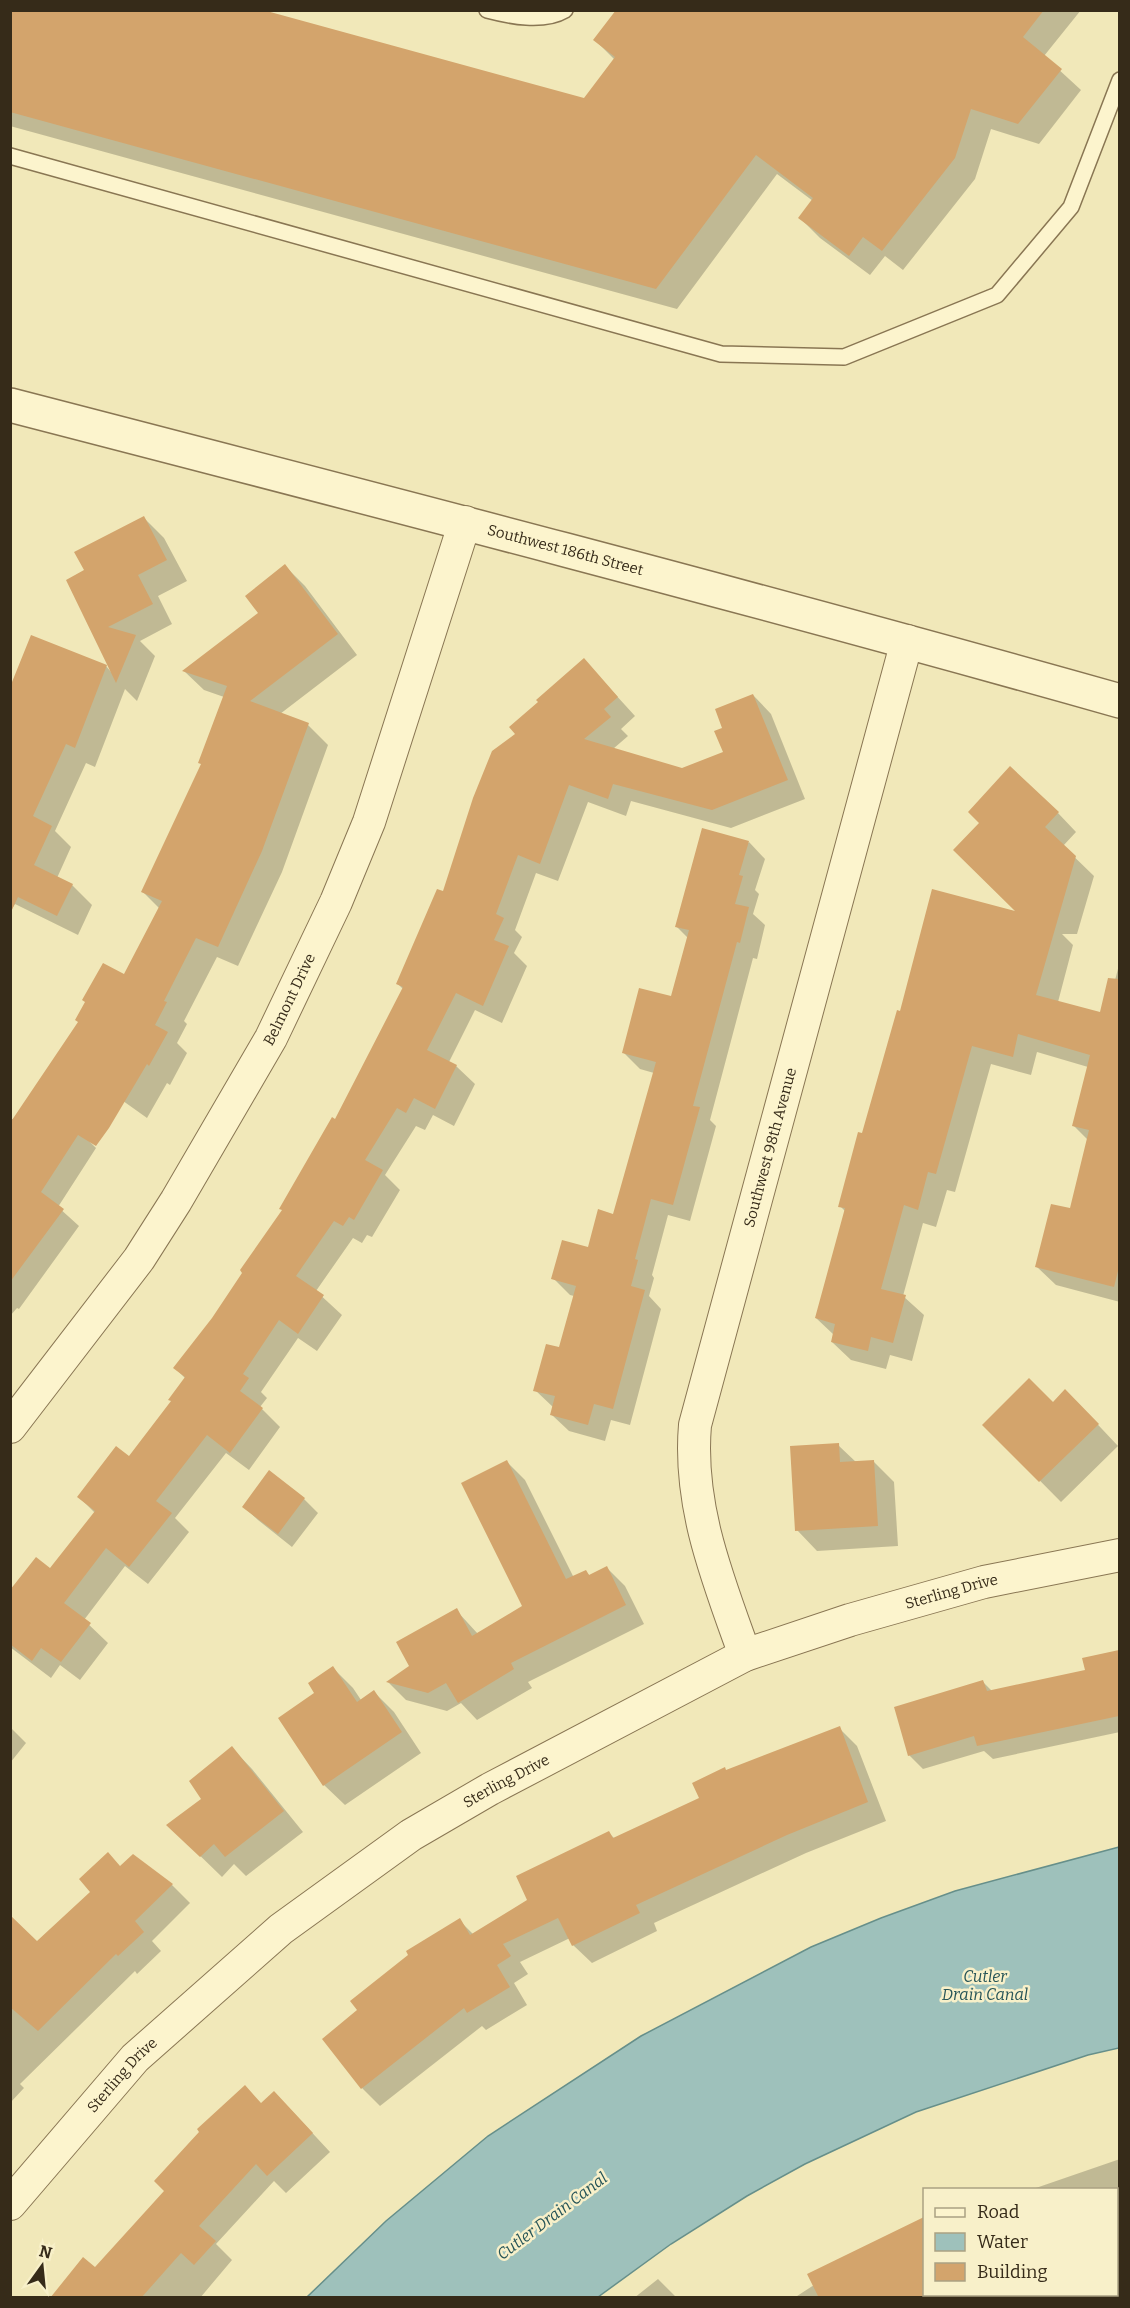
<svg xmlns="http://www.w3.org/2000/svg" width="1130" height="2308" font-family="Bitter,serif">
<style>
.water{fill:#9ec1bb;stroke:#668f8a;stroke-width:1.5}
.shadow{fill:#0003}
.building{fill:#d3a46c}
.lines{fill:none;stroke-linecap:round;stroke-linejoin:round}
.service-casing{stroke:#897653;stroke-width:18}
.minor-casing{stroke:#897653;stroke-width:34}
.tertiary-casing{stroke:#897653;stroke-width:36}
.service{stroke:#fcf4cd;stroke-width:15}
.minor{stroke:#fcf4cd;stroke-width:32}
.tertiary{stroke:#fcf4cd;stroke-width:33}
.labels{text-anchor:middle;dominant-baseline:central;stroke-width:5;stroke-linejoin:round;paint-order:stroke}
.street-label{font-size:15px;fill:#362b19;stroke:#f8f0c9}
.water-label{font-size:16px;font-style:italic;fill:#275558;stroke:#f8f0c9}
</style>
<rect width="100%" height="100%" fill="#f1e8b9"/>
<!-- water -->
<path class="water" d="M1119 1847V2048L1088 2055 916 2112 805 2164 747 2196 671 2244 598 2297H307L386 2221 488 2136 641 2036 811 1947 881 1918 955 1891Z"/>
<!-- shadow -->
<path class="shadow" d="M10 10 585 99 615 60 595 40 618 10H1081L1044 56 1081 90 1039 144 991 129 975 179 903 270 885 256 870 275 820 238 800 218 813 201 777 174 677 309 10 126Z
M144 518 164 538 187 581 158 596 172 624 140 641 155 656 137 701 125 689 95 767 86 763 55 831 71 847 57 878 72 885 92 905 78 935 15 904 10 912V691L106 666 112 673 86 571Z
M285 566 305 586 357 655 280 714 308 725 328 745 282 872 238 966 217 957 184 1021 187 1024 177 1043 187 1053 170 1085 167 1083 147 1118 81 1071 124 976 160 909 143 892 202 765 224 697 204 690 184 671 260 613Z
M584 660 635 716 621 729 628 736 613 749 682 769 725 753 724 729 753 695 771 714 805 799 731 828 631 801 626 816 588 802 558 881 536 873 515 930 522 937 514 953 527 966 502 1023 475 1010 449 1062 456 1066 475 1084 454 1126 433 1115 425 1130 416 1126 385 1175 400 1190 372 1237 367 1235 362 1243 353 1238 316 1291 342 1315 317 1351 298 1338 261 1392 267 1398 260 1407 280 1427 249 1470 226 1453 175 1518 189 1532 148 1584 125 1566 84 1620 108 1643 80 1680 60 1665 51 1678 10 1647V1592L50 1570 95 1513 79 1497 130 1458 172 1402 186 1379 175 1368 213 1319 283 1211 336 1121 403 989 398 984 444 893 517 734Z
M1058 813 1076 832 1063 846 1094 876 1077 934H1062L1073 945 1058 1002 1106 1015 1120 961V1302L1056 1285 1037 1267 1071 1210 1088 1140 1074 1126 1088 1067 1037 1052 1031 1075 991 1064 955 1192 947 1190 936 1227 923 1223 903 1296 924 1315 912 1361 890 1355 886 1369 851 1360 832 1342 834 1335 816 1318 846 1212 840 1206 901 1013 1026 919 955 850Z
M749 842 765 859 755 890 759 894 753 914 765 925 757 959 753 958 710 1120 716 1126 690 1221 668 1215 652 1275 654 1278 649 1296 661 1309 630 1425 611 1420 605 1441 569 1431 552 1415 554 1408 535 1390 560 1349 574 1296 570 1295 553 1278 589 1248 614 1216 654 1073 640 1069 624 1053 672 998 688 938 676 926Z
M12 1119 80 1132 96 1148 58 1207 79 1226 19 1309 17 1308 10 1316Z
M1053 1404 1086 1412 1118 1446 1061 1502 985 1425Z
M838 1445 857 1463 874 1462 894 1482 898 1546 817 1551 797 1530Z
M507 1462 525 1480 574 1578 586 1572 590 1576 607 1568 625 1586 644 1624 528 1682 532 1688 477 1720 461 1703 447 1711 406 1700 388 1682 411 1667 456 1610 478 1634 524 1607Z
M304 1499 318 1513 292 1547 258 1520 244 1507Z
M1120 1652V1732L993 1759 984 1751 923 1769 909 1755 983 1682 993 1692 1087 1671 1084 1660Z
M333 1668 353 1688 361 1700 374 1692 394 1712 421 1753 345 1805 324 1785 316 1693Z
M10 1727 26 1743 10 1763Z
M839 1728 857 1746 886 1821 806 1853 654 1923 657 1931 592 1963 573 1945 570 1938 520 1962 528 1974 514 1983 527 2005 486 2030 482 2026 380 2106 362 2088 359 2011 459 1920 474 1935 529 1901 609 1833 615 1839 701 1798 727 1771Z
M232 1748 252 1769 303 1832 246 1876 234 1864 222 1877 189 1845 204 1799Z
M133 1856 172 1885 190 1903 152 1941 161 1951 137 1974 135 1971 20 2084 24 2088 10 2103V1944L36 1943Z
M262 2104 291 2110 330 2152 286 2193 274 2181 216 2244 232 2260 200 2298H52L95 2269Z
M1120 2159V2245L1116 2246V2190H1030Z
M924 2219V2294L1076 2295 1070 2298H794L814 2285 809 2275Z
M658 2279 677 2298H634Z"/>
<!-- building -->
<path class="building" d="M10 10H263L584 98 615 57 593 40 616 10H1044L1023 37 1062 69 1018 124 971 109 955 158 882 251 863 237 849 256 798 218 813 198 756 155 656 289 10 112Z
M144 516 167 560 138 575 153 604 108 627 136 635 116 683 66 580 84 570 74 552Z
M285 564 338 634 250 701 309 723 262 851 218 947 196 938 164 1001 167 1002 155 1025 168 1032 149 1066 147 1064 109 1128 96 1146 78 1135 41 1192 64 1209 10 1282V1123L78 1022 75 1020 85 1002 82 1000 103 963 124 974 162 901 141 892 201 764 198 763 227 686 182 671 258 613 245 596Z
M31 635 107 665 75 748 66 744 33 816 52 826 34 865 73 884 57 916 18 897 10 914V687Z
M584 658 618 697 604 709 611 717 584 739 682 768 723 752 714 731 722 728 715 709 753 694 788 780 712 810 613 784 608 799 569 785 540 864 518 855 496 914 504 918 494 940 509 946 483 1006 456 993 427 1050 457 1065 435 1109 414 1098 406 1113 397 1108 365 1160 383 1170 354 1220 349 1217 343 1226 334 1221 296 1276 324 1295 298 1334 279 1320 243 1374 249 1378 240 1391 263 1408 230 1453 207 1435 156 1501 172 1513 129 1567 106 1548 64 1603 91 1623 61 1662 41 1648 32 1661 10 1644V1590L36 1557 50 1568 95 1511 77 1497 116 1446 129 1456 171 1401 168 1400 185 1377 173 1368 212 1318 242 1273 240 1270 282 1210 279 1209 332 1117 335 1119 403 987 396 984 437 889 443 891 473 798 492 751 515 734 509 727 538 702 536 700Z
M1010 766 1059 812 1045 827 1076 856 1036 995 1100 1012 1108 978 1119 979V1267L1114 1287 1035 1267 1051 1204 1070 1208 1089 1130 1072 1126 1090 1055 1018 1034 1013 1057 972 1046 936 1174 928 1172 918 1210 904 1205 881 1289 906 1295 893 1343 871 1337 868 1351 831 1342 835 1324 815 1318 845 1208 838 1207 858 1132 862 1133 897 1010 900 1011 932 889 1015 911 953 850 979 823 968 812Z
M702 828 749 841 739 875 743 876 735 904 749 907 740 943 737 942 693 1106 700 1107 673 1205 651 1199 635 1259 638 1260 631 1286 645 1290 613 1409 594 1404 588 1425 550 1415 555 1396 533 1391 546 1344 559 1347 576 1286 551 1279 562 1240 588 1247 598 1209 613 1214 656 1062 622 1053 639 988 671 996 689 930 675 927Z
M1029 1378 1053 1402 1065 1389 1099 1424 1039 1482 982 1425Z
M839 1443 840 1462 874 1460 878 1526 795 1531 790 1446Z
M507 1460 566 1579 586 1570 589 1575 607 1566 626 1605 511 1663 514 1669 458 1703 446 1683 428 1693 386 1682 409 1666 396 1642 457 1608 472 1636 522 1606 461 1483Z
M269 1470 305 1498 278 1534 242 1507Z
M1119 1650V1716L977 1746 974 1736 908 1756 894 1707 983 1680 987 1691 1085 1670 1082 1658Z
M333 1666 357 1702 374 1690 402 1732 323 1786 278 1718 314 1693 308 1683Z
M840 1726 868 1802 787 1835 636 1905 640 1913 572 1946 558 1918 503 1944 511 1956 497 1965 510 1987 467 2013 464 2008 361 2089 322 2039 357 2010 350 2001 408 1955 406 1951 460 1918 470 1935 527 1900 516 1876 609 1831 613 1838 699 1798 692 1783 725 1767 726 1770Z
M232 1746 284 1811 225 1857 214 1844 200 1857 166 1825 201 1799 189 1781Z
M108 1852 120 1866 133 1854 173 1884 135 1921 144 1932 118 1956 116 1954 38 2031 10 2007V1915L37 1941 90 1892 79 1879Z
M245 2085 261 2103 274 2091 313 2133 267 2176 256 2164 199 2226 216 2241 194 2265 181 2253 141 2298H50L83 2257 95 2267 164 2191 154 2181 199 2132 197 2129Z
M924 2217V2298H819L807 2274Z"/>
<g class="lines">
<!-- service casing -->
<g class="service-casing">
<path id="service" d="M487 10C510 16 543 23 565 10
M10 156 721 354 844 357 997 295 1071 207 1120 80"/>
</g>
<!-- minor casing -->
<g class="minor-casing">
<g id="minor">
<path id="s1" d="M10 1427 139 1259 176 1201 271 1038 336 902 369 822 465 522"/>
<path id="s2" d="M745 1655C718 1580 688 1506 695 1425L907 641"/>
<path id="s3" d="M10 2204 135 2058 281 1929 411 1835 490 1789 745 1655 850 1620 984 1582 1120 1555"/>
</g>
</g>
<!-- tertiary casing -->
<g class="tertiary-casing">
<g id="tertiary">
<path id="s4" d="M10 405C381 501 751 597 1120 701"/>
</g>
</g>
<!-- service -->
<use href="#service" class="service"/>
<!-- minor -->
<use href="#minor" class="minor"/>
<!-- tertiary -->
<use href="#tertiary" class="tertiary"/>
</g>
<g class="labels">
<!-- street labels -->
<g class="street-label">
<text stroke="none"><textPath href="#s4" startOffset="574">Southwest 186th Street</textPath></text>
<text stroke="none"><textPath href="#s1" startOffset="512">Belmont Drive</textPath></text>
<text stroke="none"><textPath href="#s2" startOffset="525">Southwest 98th Avenue</textPath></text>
<text stroke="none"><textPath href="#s3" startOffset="1143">Sterling Drive</textPath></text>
<text stroke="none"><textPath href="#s3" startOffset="657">Sterling Drive</textPath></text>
<text stroke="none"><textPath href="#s3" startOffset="171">Sterling Drive</textPath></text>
</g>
<!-- water labels -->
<g class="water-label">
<text x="985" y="1976">Cutler<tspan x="985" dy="18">Drain Canal</tspan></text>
<text transform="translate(552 2216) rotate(-37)">Cutler Drain Canal</text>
</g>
</g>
<!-- border -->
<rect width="1130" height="2308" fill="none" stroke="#362b19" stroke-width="24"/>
<!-- legend -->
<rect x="923" y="2188" width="195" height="108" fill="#f8f0c9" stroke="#aaa183" stroke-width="1.5"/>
<rect x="935" y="2208" width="30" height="9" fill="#fcf4cd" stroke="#aaa183" stroke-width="1.5"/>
<text x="977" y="2218" font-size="18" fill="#362b19">Road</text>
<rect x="935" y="2233" width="30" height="18" fill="#9ec1bb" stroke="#aaa183" stroke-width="1.5"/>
<text x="977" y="2248" font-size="18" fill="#362b19">Water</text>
<rect x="935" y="2263" width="30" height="18" fill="#d3a46c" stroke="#aaa183" stroke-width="1.5"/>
<text x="977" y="2278" font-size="18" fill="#362b19">Building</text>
<!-- north arrow -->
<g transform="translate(42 2266) rotate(15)" stroke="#f8f0c9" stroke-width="4.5" paint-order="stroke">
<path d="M0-4.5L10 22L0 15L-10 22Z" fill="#362b19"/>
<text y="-9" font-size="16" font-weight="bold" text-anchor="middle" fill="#362b19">N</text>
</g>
</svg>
